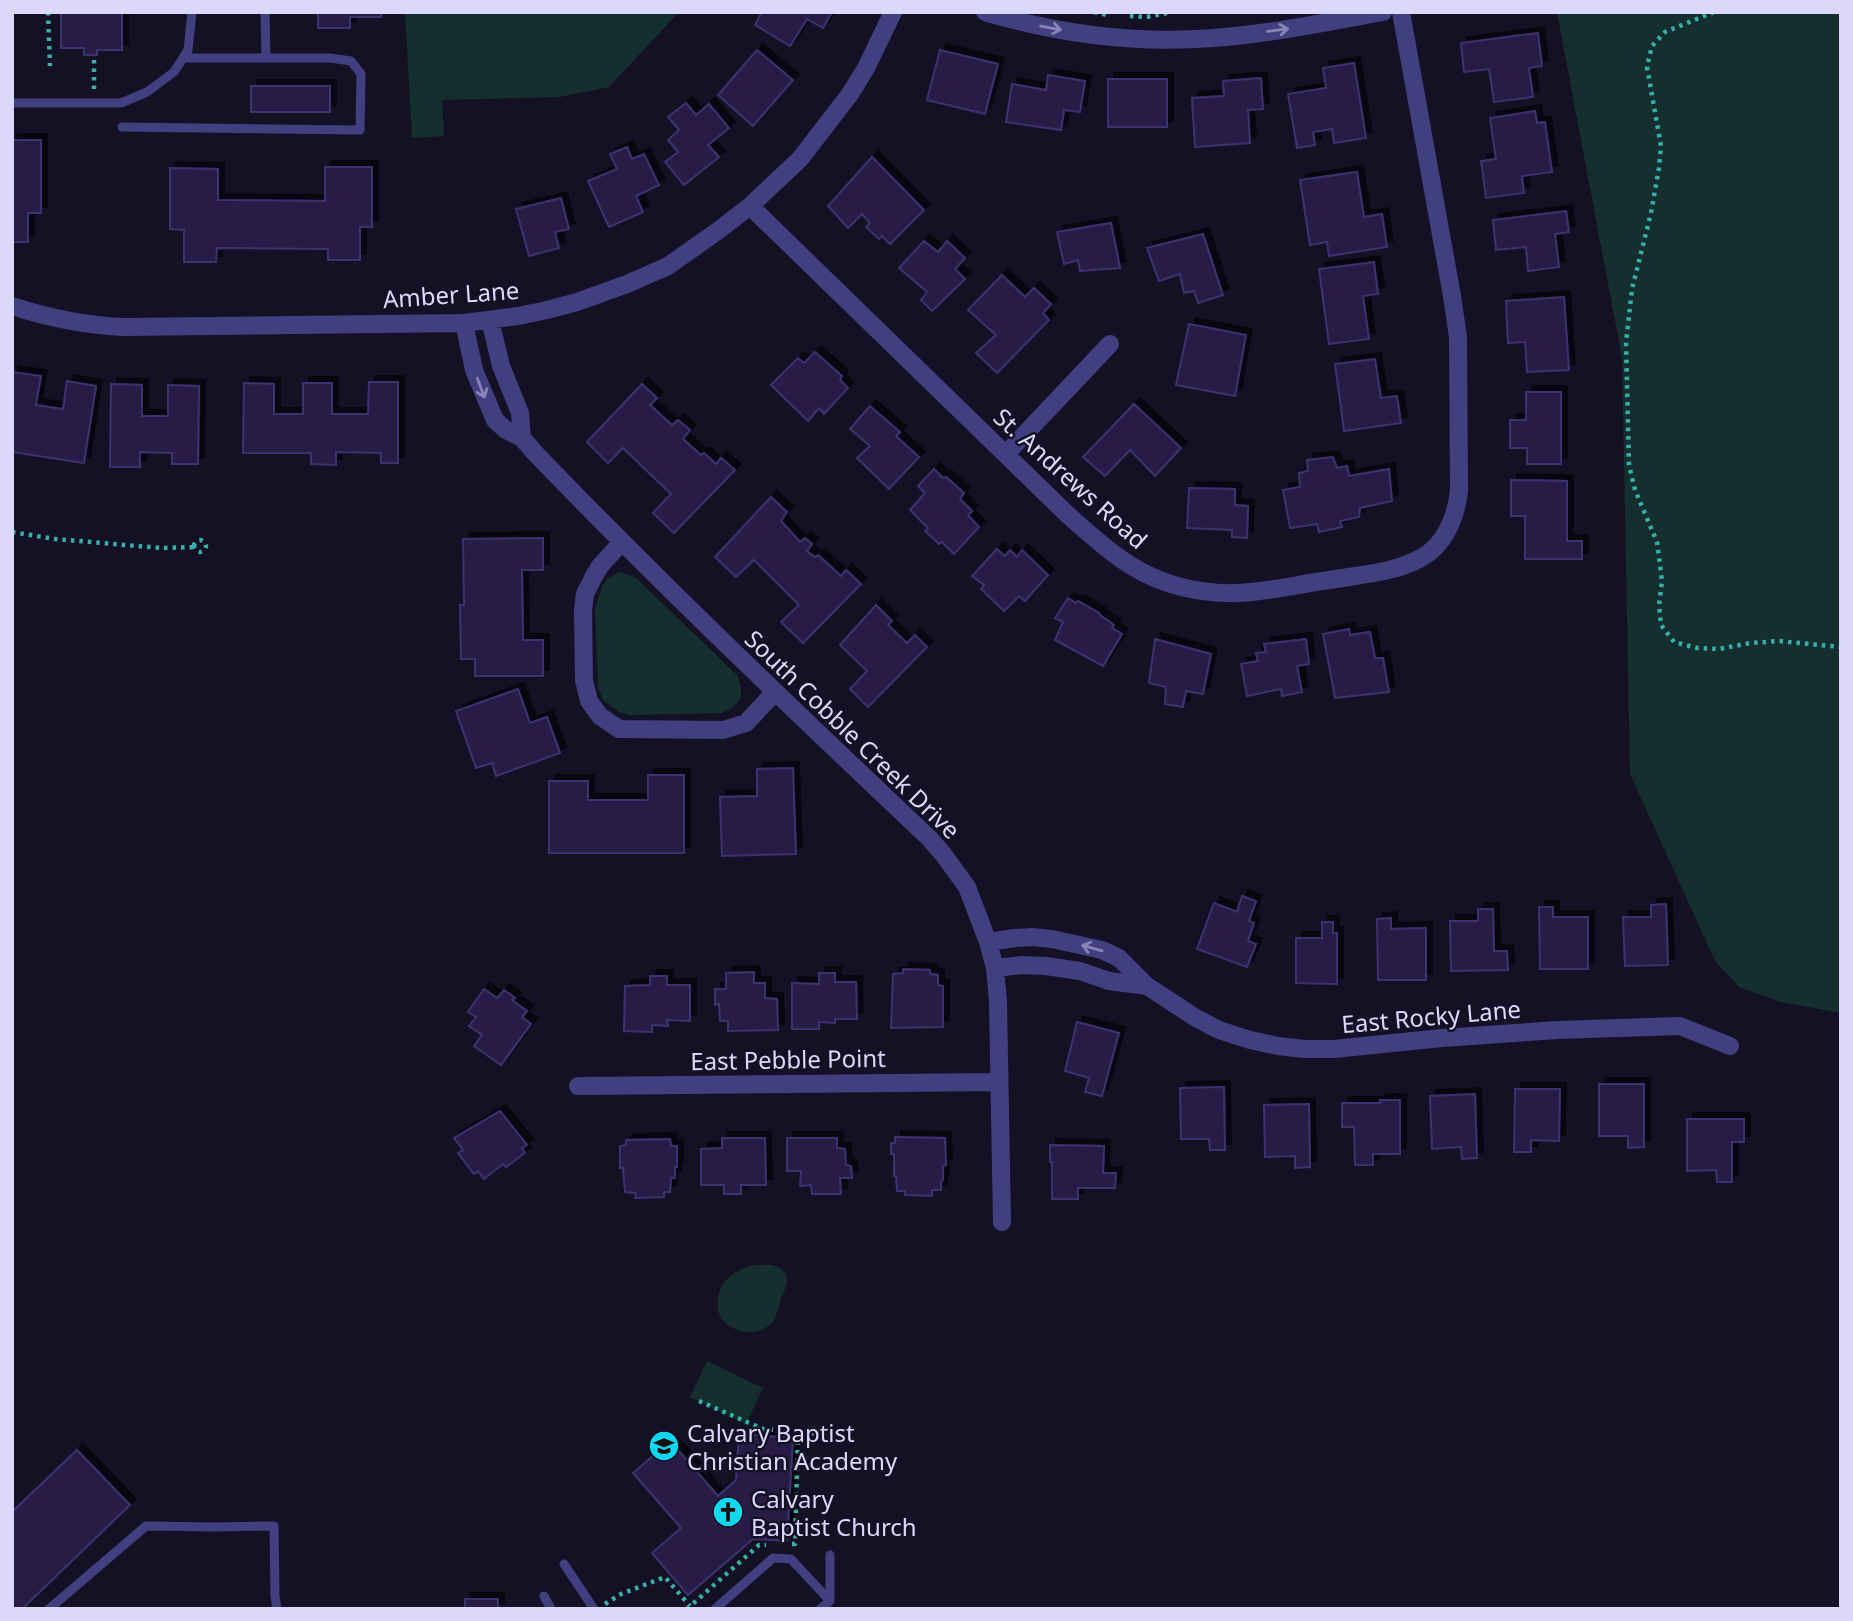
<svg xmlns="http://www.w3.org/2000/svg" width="1853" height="1621" font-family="'Noto Sans',sans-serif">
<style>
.green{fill:#142f2e}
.building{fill:#261e45;stroke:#3e326f;stroke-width:2;filter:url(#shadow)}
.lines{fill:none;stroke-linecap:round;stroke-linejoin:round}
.path{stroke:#38b0a9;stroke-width:4.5;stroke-dasharray:3.5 5;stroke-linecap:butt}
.service{stroke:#423f81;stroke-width:9}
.minor{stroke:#423f81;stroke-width:18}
.oneway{stroke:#8784b8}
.labels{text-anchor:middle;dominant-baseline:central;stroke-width:5;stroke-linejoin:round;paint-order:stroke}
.street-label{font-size:24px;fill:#dcd8fc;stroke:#141125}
.poi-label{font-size:24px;fill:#dcd8fc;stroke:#141125;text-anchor:start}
</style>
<defs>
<filter id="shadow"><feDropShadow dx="6" dy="-6" stdDeviation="0" flood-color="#0009"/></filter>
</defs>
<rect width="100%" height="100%" fill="#141125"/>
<!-- green -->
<path class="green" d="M405 12H679L609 87 560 97 442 100 444 136 412 138Z
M1557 12H1841V1013L1781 1002 1739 987 1715 961 1630 774 1622 358Z
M620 572 635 577 737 675C745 695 742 704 722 713L629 715 619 712 603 700 598 687 595 608 602 586 608 578Z
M772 1265C776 1266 782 1268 785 1273 790 1281 784 1291 781 1299 779 1305 777 1314 774 1320 766 1332 748 1335 735 1329 716 1321 713 1302 723 1284 727 1277 742 1268 750 1266 756 1264 765 1265 772 1265Z
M707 1361 763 1388 746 1424 690 1397Z"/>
<!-- building -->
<path class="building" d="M61 12H122V50H97V55H84V48H61Z
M318 12H381V17H350V28H318Z
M762 12H832L823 28 807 19 790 46 755 25Z
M1538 33 1542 66 1529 68 1533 97 1494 102 1489 69 1464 72 1461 43Z
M757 50 793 80 753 126 718 95Z
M940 50 998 64 985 114 927 100Z
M1354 63 1366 138 1334 143 1332 129 1313 132 1315 145 1297 148 1288 94 1326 88 1323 68Z
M1048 75 1085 81 1080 112 1064 110 1061 130 1006 122 1012 84 1046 90Z
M1261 78 1263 109 1248 110 1250 143 1195 147 1192 98 1224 96 1223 81Z
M1108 79H1167V127H1108Z
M251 86H330V112H251Z
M686 103 696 115 709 104 729 128 708 145 719 157 684 185 665 162 678 152 668 140 679 130 668 117Z
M1535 111 1537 123 1545 122 1552 172 1522 176 1524 193 1486 198 1481 161 1496 159 1490 118Z
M12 140H41V213H28V242H12Z
M627 147 632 159 644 154 659 185 636 196 643 212 609 227 588 181 617 169 610 154Z
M872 157 924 210 890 244 882 236 879 239 866 227 870 223 862 214 848 228 828 206Z
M325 167H372V227H360V260H328V249L217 248 216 262H184V230L170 229V168L218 169V200L325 201Z
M1357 172 1364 217 1382 214 1387 247 1329 256 1327 242 1310 245 1300 180Z
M561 198 569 229 555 232 559 248 529 256 516 209Z
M1566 211 1569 232 1555 234 1559 267 1528 271 1526 247 1496 250 1493 220Z
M1111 223 1120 268 1080 271 1078 260 1064 264 1057 232Z
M1203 234 1223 295 1198 303 1194 291 1184 293 1180 274 1159 281 1147 248Z
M924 241 938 252 947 241 965 258 955 269 965 279 932 311 921 300 927 292 899 268Z
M1374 262 1378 294 1363 296 1369 339 1329 344 1319 269Z
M1002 275 1025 297 1034 288 1051 304 1043 313 1049 320 997 373 976 353 996 335 968 310Z
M1564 297 1569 370 1527 372 1525 342 1508 343 1506 301Z
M1189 324 1246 335 1235 396 1176 385Z
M815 352 842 376 840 380 848 388 824 414 819 408 808 421 771 385 798 358 804 363Z
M1375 359 1381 398 1397 396 1401 423 1344 431 1335 364Z
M12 372 41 376 36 405 63 409 67 381 96 386 84 463 12 452Z
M369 382H398V463H381V453L336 452V465L311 464V453H243L244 383 274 384V414H303V383H332V414H368Z
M111 384 142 385V416H168V385L199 386 198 464H172V453L140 452V467H110Z
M642 384 657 398 650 405 672 425 678 420 690 430 683 439 701 455 704 453 716 464 721 458 735 470 674 533 653 513 671 494 623 448 608 463 587 442Z
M1526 392H1561V464H1527V448H1510V420H1526Z
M1134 404 1181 448 1155 476 1130 450 1105 476 1083 457Z
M870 406 900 432 896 436 919 457 889 489 857 458 870 446 850 429Z
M1333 457 1337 468 1347 466 1349 476 1389 469 1392 501 1360 508 1359 517 1340 521 1342 527 1319 532 1317 524 1290 528 1283 490 1300 487 1299 473 1308 471 1307 460Z
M934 469 943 478 946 477 964 493 960 499 972 511 968 515 979 527 954 554 942 542 939 544 925 531 928 528 910 510 925 493 918 486Z
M1511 480 1567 481V541H1582V559H1525V516H1511Z
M1189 488 1235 489V505L1248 506 1247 538 1232 537V530L1187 528Z
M771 497 787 512 781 521 800 542 805 538 812 544 807 551 815 557 818 555 841 576 846 570 861 584 803 643 781 622 799 605 754 560 736 577 715 557Z
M543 538V570H522L523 640H543V676H475V659H461L460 605H464L463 539Z
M997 549 1005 556 1010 550 1017 557 1022 550 1048 575 1025 601 1019 596 1004 611 981 589 984 585 972 576Z
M1068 598 1076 603 1078 601 1099 613 1100 615 1114 625 1112 628 1122 634 1103 666 1055 640 1063 622 1055 618Z
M876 605 892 621 888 625 907 643 915 635 927 647 868 707 850 689 867 671 840 645Z
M1349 629 1350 635 1370 632 1375 658H1383L1389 692 1335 698 1323 634Z
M1155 639 1211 654 1203 694 1186 691 1183 707 1165 704 1166 687 1149 683Z
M1306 639 1309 664 1297 666 1302 692 1282 696 1281 689 1247 696 1241 664 1258 661 1256 653 1266 652 1264 644Z
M518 689 530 723 547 717 560 753 496 776 492 763 476 768 456 711Z
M793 768 796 854 722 856 720 797 757 796V769Z
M648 775H684V853H549V781H588V800H648Z
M1242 896 1256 901 1249 921 1254 923 1248 941 1256 944 1247 967 1197 949 1214 903 1237 912Z
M1666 904 1668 965 1625 966 1623 917H1651V905Z
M1539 907H1553V917H1588V969H1540Z
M1478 909H1493L1494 951H1507L1508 970 1451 971 1450 921H1478Z
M1391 918V929L1426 928V980H1378L1377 919Z
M1322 922H1333V933H1337V984L1296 983V938H1322Z
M903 969 930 970V974L938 975V985L943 986V1027L891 1028 893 974 903 973Z
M754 972V983H765V998L777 999 778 1030 728 1031V1021H720L719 1004 715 1005V989H726V973Z
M819 973H835V982H856L857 1019H835V1023L819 1022V1029H792V983L819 984Z
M650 976H667V985H690V1021L667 1020 668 1026 652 1025V1032L624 1031 625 986 650 985Z
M484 989 497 998 504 990 515 998 512 1000 527 1011 522 1017 531 1024 501 1065 474 1046 482 1035 469 1026 476 1017 468 1012Z
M1077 1022 1119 1033 1102 1096 1085 1092 1089 1078 1065 1071Z
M1599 1084H1644V1147L1628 1148V1136H1599Z
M1224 1087 1225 1150H1210L1209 1139H1181L1180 1088Z
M1515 1089H1560L1559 1141 1531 1140V1152H1514Z
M1475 1094 1477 1158 1462 1159 1461 1147 1432 1149 1430 1096Z
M1380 1100H1400V1154H1373V1165H1355L1354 1127H1342V1103H1380Z
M1309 1104 1310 1167 1295 1168V1156L1265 1157 1264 1105Z
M500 1111 527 1145 522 1148 525 1153 506 1167 503 1164 484 1179 478 1171 474 1174 458 1153 463 1150 454 1138Z
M1687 1119H1744V1142H1732V1182H1717L1716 1170 1687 1171Z
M895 1137 945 1138 946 1165 943 1166V1179L941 1182V1190H932V1196L905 1195V1191H897L896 1176H894V1154H891V1143H895Z
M722 1138H765L766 1185H741V1194H724V1185H701V1149L722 1148Z
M787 1138H837V1148L845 1149 846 1165 851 1166 852 1178H840L841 1194H812L811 1185 800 1186 801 1171H787Z
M670 1139 671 1146H677V1167H675V1178H671L670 1192H664V1197L635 1198 636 1193 625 1192 623 1168H620V1146L626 1145V1140Z
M1050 1145 1104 1146 1103 1173H1116L1115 1188H1078V1199H1052V1162H1050Z
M739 1434 793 1438 787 1541 753 1539 688 1595 652 1553 681 1528 633 1473 670 1441 718 1496 736 1480Z
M77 1450 130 1505 22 1609H12V1512Z
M465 1599H498V1609H465Z"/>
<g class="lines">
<!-- path -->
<path class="path" d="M48 12 50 66
M1094 12 1107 15
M1714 12 1665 32 1652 46 1647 67 1661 146 1659 168 1651 213 1632 289 1626 343 1629 465 1635 490 1657 542 1662 581 1659 605 1661 625 1674 642 1697 648 1719 649 1750 643 1779 641 1841 647
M1130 16 1147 17 1172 12
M94 89V55
M12 532 55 539 161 548 194 547
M194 546a6 6 0 1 1 12 0a6 6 0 1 1-12 0Z
M699 1401 763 1429 833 1435
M792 1544H795L798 1432
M605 1604 621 1594 665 1577 690 1606
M687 1609 759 1545H766"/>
<!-- service -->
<path class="service" d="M265 12 266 58
M12 103H121L147 92 174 72 188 50 192 12
M122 127 360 130 361 74 351 61 330 58H183
M830 1555V1601
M564 1564 594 1609
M544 1596 551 1609
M49 1609 146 1526 214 1527 274 1526 275 1596 277 1609
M715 1609 773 1558 791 1559 830 1601 820 1609"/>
<!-- minor -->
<path class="minor" d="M985 12C1059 34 1136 44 1213 38 1270 34 1327 22 1383 12
M750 206 1069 516C1099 542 1127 569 1165 582 1187 590 1215 594 1238 593 1266 592 1295 585 1323 581 1355 575 1392 574 1421 558 1445 545 1456 517 1459 491L1458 337 1452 296 1401 12
M12 306C49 318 84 325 122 327L464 323 518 316 547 310 577 302 627 284 668 266 719 230 750 206 800 159 850 94 866 68 893 12
M490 320 501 366 520 413 522 438
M464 323 474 370 495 420 506 430 522 438 535 453C663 586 796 712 930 839L943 854 967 887 988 942 995 968 998 1002 1002 1222
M1006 454 1110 344
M621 543 600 566 594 576 585 594 583 611 584 680 589 701 600 716 619 729 723 730 746 723 775 692
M988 942 1015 938 1032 937 1052 939 1102 950 1119 958 1147 986 1196 1018 1219 1030 1250 1040 1278 1046 1304 1049H1334L1442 1038 1557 1030 1680 1026 1730 1046
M995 968 1022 965 1046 966 1080 971 1109 981 1147 986
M578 1086 999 1082"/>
</g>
<!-- one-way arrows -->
<defs><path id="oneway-shaft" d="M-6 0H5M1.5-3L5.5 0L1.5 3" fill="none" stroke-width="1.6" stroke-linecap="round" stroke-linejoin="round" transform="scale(1.75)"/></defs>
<g class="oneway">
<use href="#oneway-shaft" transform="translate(1051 28) rotate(10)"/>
<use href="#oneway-shaft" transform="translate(1278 30) rotate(-8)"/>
<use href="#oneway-shaft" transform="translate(481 388) rotate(69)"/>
<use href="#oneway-shaft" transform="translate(1092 948) rotate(-164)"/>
</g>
<!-- icons -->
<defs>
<g id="school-disc" transform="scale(1.575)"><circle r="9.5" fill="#11d8ef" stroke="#141125"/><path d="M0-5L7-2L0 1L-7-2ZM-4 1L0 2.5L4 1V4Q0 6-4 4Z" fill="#111"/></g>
<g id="church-disc" transform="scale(1.575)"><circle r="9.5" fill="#11d8ef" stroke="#141125"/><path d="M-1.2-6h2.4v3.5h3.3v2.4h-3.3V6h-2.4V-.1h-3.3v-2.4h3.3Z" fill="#111"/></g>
</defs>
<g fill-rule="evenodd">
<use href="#school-disc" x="664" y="1446"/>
<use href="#church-disc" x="728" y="1512"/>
</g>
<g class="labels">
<!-- street labels -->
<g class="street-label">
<text transform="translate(451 294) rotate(-4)">Amber Lane</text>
<text transform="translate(1071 478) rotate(42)">St. Andrews Road</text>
<text transform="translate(853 734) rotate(44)">South Cobble Creek Drive</text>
<text transform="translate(1431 1016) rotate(-5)">East Rocky Lane</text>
<text transform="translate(788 1059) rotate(-1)">East Pebble Point</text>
</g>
<!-- poi labels -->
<g class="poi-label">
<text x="687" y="1432">Calvary Baptist<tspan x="687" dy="28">Christian Academy</tspan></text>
<text x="751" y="1498">Calvary<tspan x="751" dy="28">Baptist Church</tspan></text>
</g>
</g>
<!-- border -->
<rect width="1853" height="1621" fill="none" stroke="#dcd8fc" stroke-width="28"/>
</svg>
